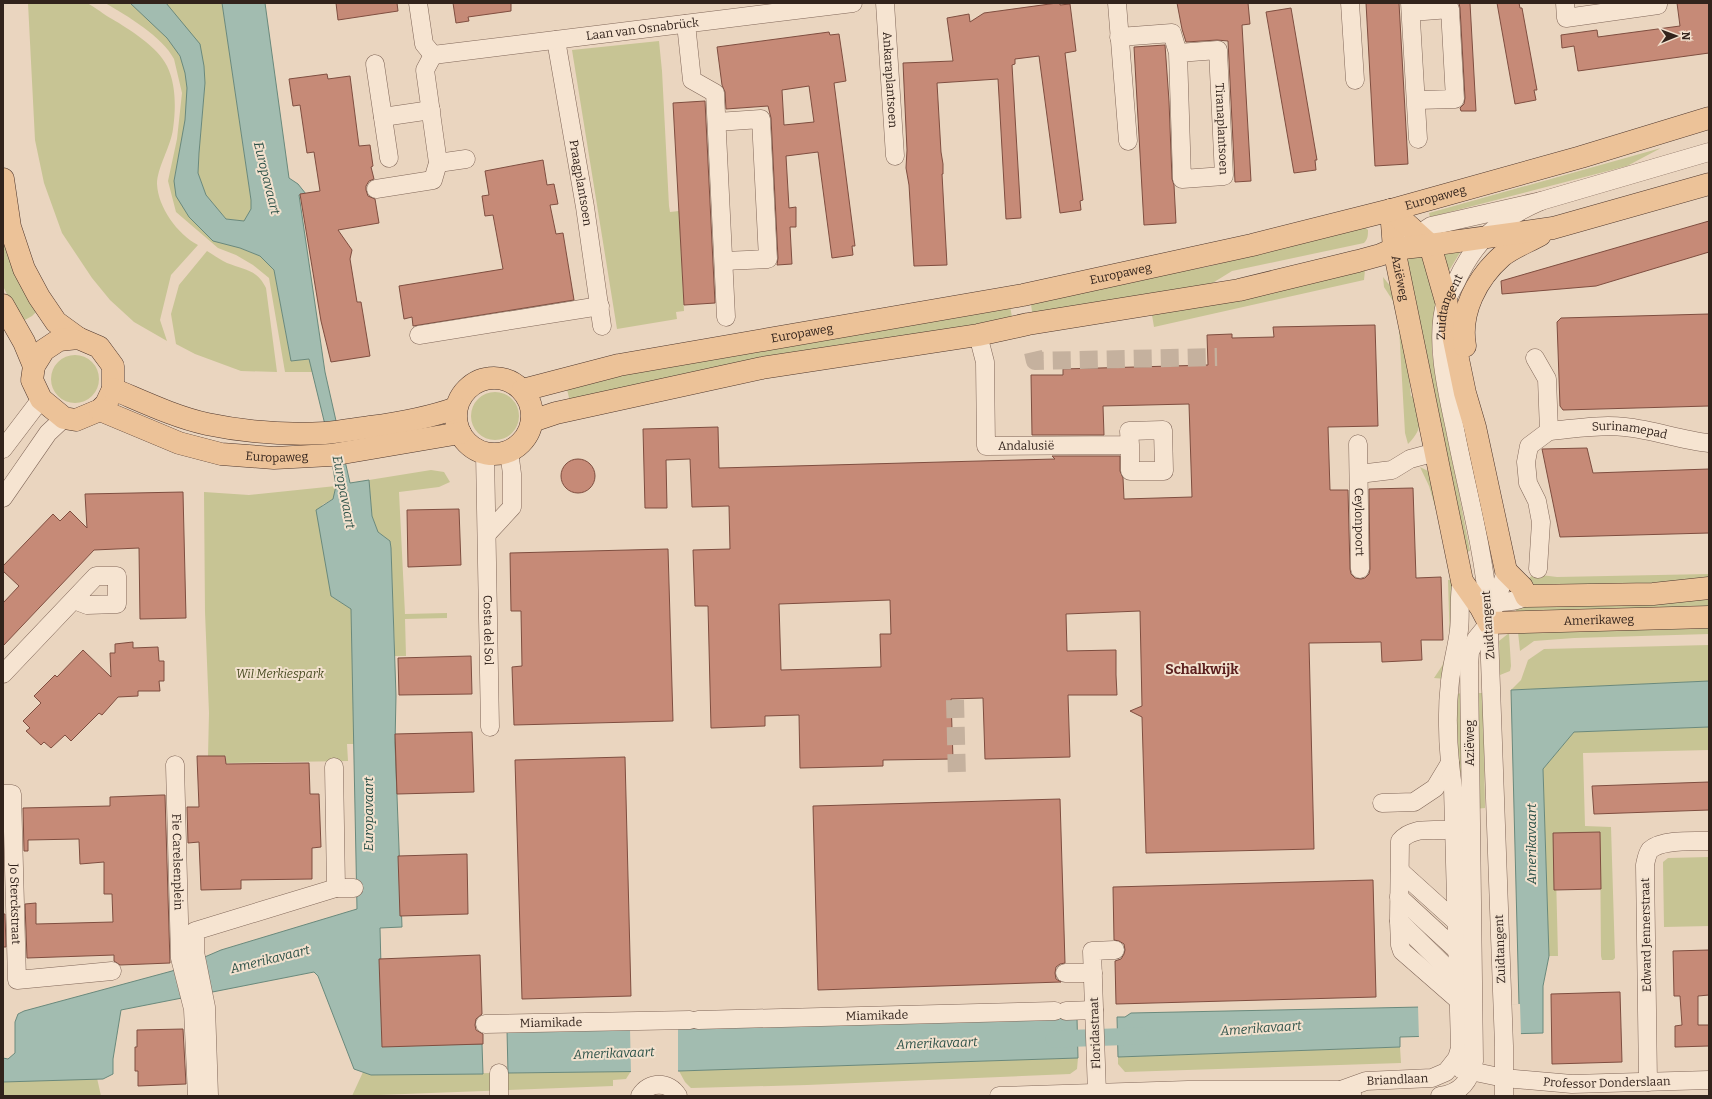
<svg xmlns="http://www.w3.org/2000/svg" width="1712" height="1099" font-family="Bitter,serif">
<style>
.green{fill:#c7c494}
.water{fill:#a2bcb0;stroke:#6a897c}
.pier{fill:#ead5bf}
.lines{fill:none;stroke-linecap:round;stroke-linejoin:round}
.canal{stroke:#a2bcb0;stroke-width:17}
.building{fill:#c68a77;stroke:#7f4e40;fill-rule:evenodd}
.minor-tunnel{stroke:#c5b19e;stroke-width:18;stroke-dasharray:18 9;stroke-linecap:butt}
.minor-casing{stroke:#816759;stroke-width:19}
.major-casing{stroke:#4f372d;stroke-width:23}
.minor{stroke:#f6e4d1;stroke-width:18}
.major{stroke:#ecc298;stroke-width:22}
.labels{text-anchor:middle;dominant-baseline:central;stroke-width:4;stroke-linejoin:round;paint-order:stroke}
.street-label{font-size:12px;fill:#32231c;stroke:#f2e1ce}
.park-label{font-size:12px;font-style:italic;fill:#4a4d24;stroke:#f2e1ce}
.water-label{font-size:13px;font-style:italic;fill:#2c5148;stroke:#f2e1ce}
.quarter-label{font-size:14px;font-weight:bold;fill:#5c201f;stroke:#f2e1ce}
</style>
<rect width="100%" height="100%" fill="#ead5bf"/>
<!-- green -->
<path class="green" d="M28 3C45 3 71 0 86 3 91 4 106 16 112 19 129 29 158 47 167 66 176 84 176 108 173 129 171 146 157 168 157 184 158 207 177 234 198 245L171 275 160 320 167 341 134 322 110 300 92 278 62 233 44 183 35 140Z
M105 3H130C147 19 170 36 180 57 197 92 180 144 174 181L240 248 260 256 274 270 291 361 309 359 313 372H285L269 278 253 265 236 255 218 248 176 212 168 181 177 139 182 93 174 59C163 37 126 15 105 3Z
M166 3H222L251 200V209L245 221 226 219 206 195 198 173 199 153 205 83 204 66 174 13Z
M659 41 662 71 669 206 670 212 679 211 684 311 676 312 677 319 617 329 572 50Z
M1661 148 1627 166 1430 217 1429 213Z
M3 222 38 310 32 316 23 321 12 305 3 286Z
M1365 227 1368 230C1368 235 1368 239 1364 243L1232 271 1211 284 1033 318 1030 298 1206 267Z
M1464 246 1447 274 1441 249Z
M1422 250 1439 292 1433 327 1432 354 1470 551 1466 552 1405 253Z
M207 251C214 255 220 260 227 263 244 270 257 269 266 288L277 372 241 371 195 354 176 344 171 314 179 285Z
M1365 270 1364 280 1154 327 1152 315Z
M1383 277 1395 292 1407 359 1411 396 1417 399C1420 420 1424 428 1408 444L1405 433 1399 327 1393 301 1384 287Z
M1009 301 1013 322 570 402 566 385Z
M51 379a24 24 0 1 1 48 0a24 24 0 1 1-48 0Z
M471 416a24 24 0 1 1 48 0a24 24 0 1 1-48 0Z
M1420 467 1428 471 1432 476 1437 513 1429 486Z
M431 470 444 472 450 482 439 487 399 492 405 614 447 613V618L405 619 406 656H395L391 548 390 541 378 532 372 516 369 480Z
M336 486 333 499 322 505 331 596 351 609 354 744H347L348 761 226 763V756H208L209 713 205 612 204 492 249 495Z
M1533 574 1557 577 1709 574V580L1545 589 1526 582Z
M1453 579 1454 611 1446 679 1434 678 1442 666 1450 647 1448 580Z
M1709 599V608L1516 613V607L1669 603Z
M1709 626V634L1574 638 1534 641 1520 651 1518 632Z
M1509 633 1511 666 1510 671 1500 675 1499 641Z
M1709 645V681L1511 690 1521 680 1528 660 1544 649Z
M1462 693V769L1458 778 1456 694Z
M1476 693H1483L1485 808 1474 809Z
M1709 727V750L1583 753 1585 826 1611 827 1615 958 1613 960H1602L1601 956 1600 833 1555 834 1558 956H1549L1543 769 1574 732Z
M1709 857V926L1664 927 1663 862 1668 858Z
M1400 1047 1401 1063 1125 1072 1118 1064V1057Z
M1078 1058 1077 1069 1070 1074 807 1085 691 1088 685 1082 679 1071Z
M631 1071 626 1079 613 1080V1086L352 1096 363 1072 371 1075Z
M97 1078 101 1096H3V1082Z"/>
<!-- water -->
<path class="water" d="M130 3H166L200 44 204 66 205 83 199 153 198 173 206 195 226 219 244 221 251 209V200L222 3H265L289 178 298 184 306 194 299 195 325 372 350 483 369 480 372 516 378 532 390 541 391 548 396 696 395 743 402 927 380 928 383 1045 482 1044 483 1074 371 1075 354 1069 318 976 314 972 121 1010 113 1059V1074L103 1079 3 1082V1058L8 1059 15 1053V1022L18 1014 24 1011 172 971 221 950 357 909 351 609 331 596 316 510 333 499 336 486 334 474 327 433 309 359 291 361 274 270 260 256 240 248 213 241 189 217 176 196 174 181 185 120 187 88 185 73 180 56 167 38Z
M1709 681V727L1574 732 1543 769 1549 956 1543 986V1033L1400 1037V1047L1118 1057 1117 1017H1125L1131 1013 1519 1005 1511 690Z
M1077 1018 1078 1058 679 1071 508 1073 507 1030 678 1029Z"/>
<!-- pier -->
<path class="pier" d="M1520 1004 1521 1036 1419 1039 1418 1006Z
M630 1028 678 1029V1072L631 1073Z"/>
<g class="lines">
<!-- canal -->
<path class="canal" d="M1054 1039 1140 1036"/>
</g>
<!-- building -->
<path class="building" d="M336 3H397L398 11 338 20Z
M453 3H511V11L468 17 469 21 456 23Z
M1057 3H1060V5L1070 4 1076 51 1065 53 1083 200 1080 201 1081 210 1060 213 1039 56 1015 59V64L1012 65 1021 218 1006 219 998 79 937 83 941 152 943 164V174H942L947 265 914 266 909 185 906 168 907 150 903 63 953 61 947 18 969 14 970 22 984 13Z
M1177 3H1248L1250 24 1242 25 1251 181 1235 182 1228 41 1217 40 1186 42 1182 29Z
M1366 3H1399L1408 164 1375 166Z
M1459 3H1470L1476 111H1461L1460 108 1464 104 1465 98 1460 8Z
M1497 3H1519L1520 8H1522L1537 90H1534L1536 100 1515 104Z
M1677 3H1709V53L1578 71 1574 46 1562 48 1561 35 1597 30 1598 37 1680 26Z
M1291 8 1317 160H1315L1316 170 1294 173 1266 12Z
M829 32 830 35 839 34 846 81 834 83 855 246H852L853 255 832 258 818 152 786 156 789 208 796 207V227H790L792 264 777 265 778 258 771 118 768 106 726 109 725 92 722 85 717 47ZM809 86 814 122 784 125 782 90Z
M1165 45 1169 101 1172 179 1174 185 1176 223 1144 225 1134 47Z
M327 74 328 79 350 76 359 146 370 145 373 166 371 167 374 179 369 181 366 186V190L368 196 375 199 379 223 338 230 352 250 350 259 357 302H361L370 356 331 362 321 321 300 194 320 191 314 152 307 153 300 105 293 106 289 79Z
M705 101 715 303 684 305 673 103Z
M543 160 547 185 554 184 558 204 550 205 556 234 563 233 574 300 413 326 412 317 404 319 399 286 503 269 493 215 485 216 482 196 489 195 485 171Z
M1709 221V252L1596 286 1502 294 1501 281Z
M1709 314V406L1563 410 1560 406 1557 322 1561 318Z
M1375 325 1378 426 1328 427 1330 490H1348L1350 569 1351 574 1355 578 1361 579 1365 578 1369 574 1370 569 1369 489 1413 488 1416 578 1441 577 1443 640H1421L1422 660 1382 662 1381 642 1309 643 1314 849 1146 853 1142 717 1130 711 1142 706 1140 611 1066 614 1067 651 1116 650V675L1117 695H1068L1070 757 985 759 983 698 951 699 953 759 883 760V766L800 768 799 715 765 716V726L711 728 708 606H695L693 550 730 549 729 506 692 507 690 459 666 460 667 508H645L643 429 718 427 719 468 1055 459 1052 456H1120V471L1123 478 1124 499 1192 497 1189 404 1103 406 1104 435H1032L1031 375H1063V369L1208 365 1207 335 1232 334V338L1274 337 1273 327ZM890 600 891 634H880L881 667 781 670 779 604Z
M1587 448 1593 473 1709 469V533L1560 537 1542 449Z
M561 476a17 17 0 1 1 34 0a17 17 0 1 1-34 0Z
M183 492 186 618 140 619 139 548 94 550 3 646V603L19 586 3 571V566L53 514 60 521 70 511 87 528 85 494Z
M459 509 461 565 408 567 407 510Z
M668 549 673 721 514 725 512 667 522 666 521 611H511L510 553Z
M133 642V648L158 647 159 661H164V681H159L160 691H138V696L118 697 102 715 99 713 71 741 65 735 51 748 44 742 41 745 26 731 30 728 23 721 41 703 34 696 55 675 57 677 83 650 111 677 110 653H115V644Z
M471 656 472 694 399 695 398 658Z
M472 732 474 792 397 794 395 734Z
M197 756H225L226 764 309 763 310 794H319L321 847 312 848V879L241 880V889L201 890 199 842 188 843 187 807H199Z
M625 757 631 996 522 999 515 760Z
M1709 782V810L1594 814 1592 786Z
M162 795H165L170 963 120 965 114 961V955L27 958 25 904 36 903V924L113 922 112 894H104V862L80 864 79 839 28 840V851H24L23 808 110 806V797Z
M1060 799 1065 963 1060 964 1056 967 1055 973 1056 979 1061 982 818 990 813 806Z
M1600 832 1601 889 1554 890 1553 833Z
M467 854 468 914 400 916 398 856Z
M1373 880 1376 997 1116 1004 1115 961 1121 959 1124 954 1125 950 1124 944 1119 941 1114 940 1113 887Z
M3 914H5L6 947H3Z
M1709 950V995L1698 996V1025H1709V1046L1675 1047V1026L1682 1025 1680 996H1674L1673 951Z
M480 955 482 1014 476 1019 475 1025 476 1030 483 1034V1044L382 1047 379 959Z
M1620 992 1622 1062 1552 1064 1551 994Z
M183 1029 186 1084 138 1086V1071H135V1047H137V1030Z"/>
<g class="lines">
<!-- minor-tunnel -->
<path class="minor-tunnel" d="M1033 352 1035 361 1217 357
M955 700 957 778"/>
<!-- minor casing -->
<g class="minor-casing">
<g id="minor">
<path d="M418 3 424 44 433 55"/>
<path id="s1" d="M885 3 895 156"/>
<path d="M1117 3 1128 141"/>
<path d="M1350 3 1355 80"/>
<path d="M1410 3 1418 139"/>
<path d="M1565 3 1566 18 1658 5V3"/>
<path d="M1411 12 1450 9 1455 99 1417 100"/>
<path d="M686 24 692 80 715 93 726 317"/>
<path id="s2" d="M1119 37 1172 33 1178 53 1218 50 1224 176 1182 179 1178 53"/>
<path id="s3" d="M556 40 585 207 602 326"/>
<path id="s4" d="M433 55 853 3"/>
<path d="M375 64 389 158"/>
<path d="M383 117 431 110"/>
<path d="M717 122 761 119 768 259 724 261"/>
<path d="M438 163 466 159"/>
<path d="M376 189 433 180 438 163 425 70 433 55"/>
<path d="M1408 241 1431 226 1541 201 1709 152"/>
<path d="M419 335 600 306"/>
<path id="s5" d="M978 335 985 362 986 446 1130 445V471H1164L1163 430 1129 431 1130 445"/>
<path d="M1535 358 1547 379 1549 431"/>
<path id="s6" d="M1549 431C1573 429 1600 424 1625 427 1654 430 1681 440 1709 443"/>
<path id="s7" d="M1358 444 1360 569"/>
<path d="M3 449 41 399"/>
<path id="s8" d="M485 453 490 727"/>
<path d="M1359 474 1392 470 1410 459 1436 452"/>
<path d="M3 498 48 433 64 418"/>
<path d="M487 534 512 507V474L509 451"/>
<path d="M1538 569 1541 522 1537 501 1528 483 1526 462 1529 446 1549 431"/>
<path d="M1485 606C1499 599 1512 605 1526 596"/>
<path d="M3 674 96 576H117V604L87 605 74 600"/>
<path id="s9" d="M175 765 180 958 193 1009 197 1096"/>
<path d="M334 767 336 888H354"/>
<path id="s10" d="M3 794H12L17 980 112 971"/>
<path d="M1382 803 1414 802 1435 788 1450 763"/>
<path d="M1464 826C1441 836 1416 822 1400 841L1399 921 1400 945 1402 951 1465 1006"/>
<path d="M1400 871 1462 927"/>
<path d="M1399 897 1463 956"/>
<path d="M1399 921 1464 985"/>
<path d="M1065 973H1093"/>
<path d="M1066 1011 1094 1010"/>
<path id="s11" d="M698 1020 1055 1011"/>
<path id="s12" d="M485 1024 690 1020"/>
<path id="s13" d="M1461 1069 1504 1078 1572 1084 1709 1080"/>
<path d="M499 1073V1096"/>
<path d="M1648 1082 1645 865C1646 860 1647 854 1650 850 1662 839 1694 841 1709 841"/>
<path id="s14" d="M1341 1090 1366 1081 1432 1078 1446 1072 1457 1058 1460 1048 1453 788C1448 753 1446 716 1450 681 1452 664 1457 647 1459 630 1461 613 1458 597 1462 581"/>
<path d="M1097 1093 1092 951 1115 950"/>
<path d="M209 1095 206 1007 195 952V931L336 888"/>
<path d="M640 1096C649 1081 669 1081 678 1096"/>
<path d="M999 1096 1188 1090H1341L1352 1094"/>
<path d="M1440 1096C1461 1093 1470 1081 1474 1061L1469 665 1470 652 1476 639 1489 623 1506 571"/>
<path id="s15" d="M1504 1096V1046L1488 605C1483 547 1466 486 1455 429 1447 392 1434 338 1446 301 1449 294 1453 288 1456 282 1475 240 1499 219 1541 201"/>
</g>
</g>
<!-- major casing -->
<g class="major-casing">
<g id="major">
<path d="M3 179 10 227 24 269 39 297 56 322 78 338"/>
<path id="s16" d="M1391 210 1394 249 1462 581 1481 608 1489 623 1709 617"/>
<path d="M1391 210 1430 245 1446 301 1465 393 1475 427 1506 571 1522 587 1526 596 1653 594 1709 588"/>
<path d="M3 305 24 342 34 366"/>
<path d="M78 338 99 347 113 366V389L106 404 100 410 76 420 64 418 41 399 32 380 34 366 44 350 59 340Z"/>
<path d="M1465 346C1459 312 1477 278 1502 256 1513 247 1528 242 1540 235"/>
<circle cx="494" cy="416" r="38"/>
<path d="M113 389C144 402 175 417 207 424 245 432 286 435 325 433 340 432 355 429 370 427 400 423 428 418 456 408"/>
<path id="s17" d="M523 390 619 365 1023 295 1252 245 1391 210 1581 157 1709 118"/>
<path id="s18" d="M100 410 179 443 221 454 274 458 331 455 460 433"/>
<path d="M532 421 556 413 762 368 978 335 1028 324 1239 290 1358 261 1380 255 1394 249 1430 245 1553 228 1709 184"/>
</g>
</g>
<!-- minor -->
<use href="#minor" class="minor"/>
<!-- major -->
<use href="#major" class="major"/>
</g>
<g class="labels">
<!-- street labels -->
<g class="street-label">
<text stroke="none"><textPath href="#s4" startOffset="211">Laan van Osnabrück</textPath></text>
<text stroke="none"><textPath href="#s1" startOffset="77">Ankaraplantsoen</textPath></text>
<text stroke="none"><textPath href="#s2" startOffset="193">Tiranaplantsoen</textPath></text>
<text stroke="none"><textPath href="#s3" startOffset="145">Praagplantsoen</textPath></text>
<text stroke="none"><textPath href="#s17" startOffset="933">Europaweg</textPath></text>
<text stroke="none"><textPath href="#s17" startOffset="609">Europaweg</textPath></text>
<text stroke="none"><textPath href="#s16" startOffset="69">Aziëweg</textPath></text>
<text stroke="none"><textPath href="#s15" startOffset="795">Zuidtangent</textPath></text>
<text stroke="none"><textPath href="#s17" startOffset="285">Europaweg</textPath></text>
<text stroke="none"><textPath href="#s6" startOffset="81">Surinamepad</textPath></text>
<text stroke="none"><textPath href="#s5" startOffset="152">Andalusië</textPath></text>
<text stroke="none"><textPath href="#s18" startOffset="185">Europaweg</textPath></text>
<text stroke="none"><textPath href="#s7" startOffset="78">Ceylonpoort</textPath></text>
<text stroke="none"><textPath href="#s16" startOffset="538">Amerikaweg</textPath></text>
<text transform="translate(1488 625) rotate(-94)">Zuidtangent</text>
<text stroke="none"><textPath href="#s8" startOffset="177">Costa del Sol</textPath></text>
<text transform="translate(1470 743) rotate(-90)">Aziëweg</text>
<text stroke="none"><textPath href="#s9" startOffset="97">Fie Carelsenplein</textPath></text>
<text stroke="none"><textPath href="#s10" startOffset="119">Jo Sterckstraat</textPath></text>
<text transform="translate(1646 935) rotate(-91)">Edward Jennerstraat</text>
<text transform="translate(1500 949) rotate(-92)">Zuidtangent</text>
<text stroke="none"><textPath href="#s11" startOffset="179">Miamikade</textPath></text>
<text stroke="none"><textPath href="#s12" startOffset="66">Miamikade</textPath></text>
<text transform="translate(1095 1033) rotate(-92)">Floridastraat</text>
<text stroke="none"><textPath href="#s14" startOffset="58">Briandlaan</textPath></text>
<text stroke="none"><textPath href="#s13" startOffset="147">Professor Donderslaan</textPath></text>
</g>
<!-- park labels -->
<g class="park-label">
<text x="280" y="674">Wil Merkiespark</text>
</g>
<!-- water labels -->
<g class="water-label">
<text transform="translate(267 178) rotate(76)">Europavaart</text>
<text transform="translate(344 492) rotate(79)">Europavaart</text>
<text transform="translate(368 814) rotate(-90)">Europavaart</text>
<text transform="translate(1531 844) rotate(-90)">Amerikavaart</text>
<text transform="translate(270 959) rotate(-14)">Amerikavaart</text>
<text transform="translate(1261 1028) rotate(-4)">Amerikavaart</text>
<text transform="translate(937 1043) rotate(-2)">Amerikavaart</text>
<text transform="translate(614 1053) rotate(-2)">Amerikavaart</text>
</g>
<!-- quarter labels -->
<g class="quarter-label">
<text x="1202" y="669">Schalkwijk</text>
</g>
</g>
<!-- border -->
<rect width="1712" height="1099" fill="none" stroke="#32231c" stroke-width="8"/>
<!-- north arrow -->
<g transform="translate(1676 36) rotate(89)" stroke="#f2e1ce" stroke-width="3" paint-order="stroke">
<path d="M0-3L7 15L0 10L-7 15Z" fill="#32231c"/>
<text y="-6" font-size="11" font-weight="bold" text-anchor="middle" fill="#32231c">N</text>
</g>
</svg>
